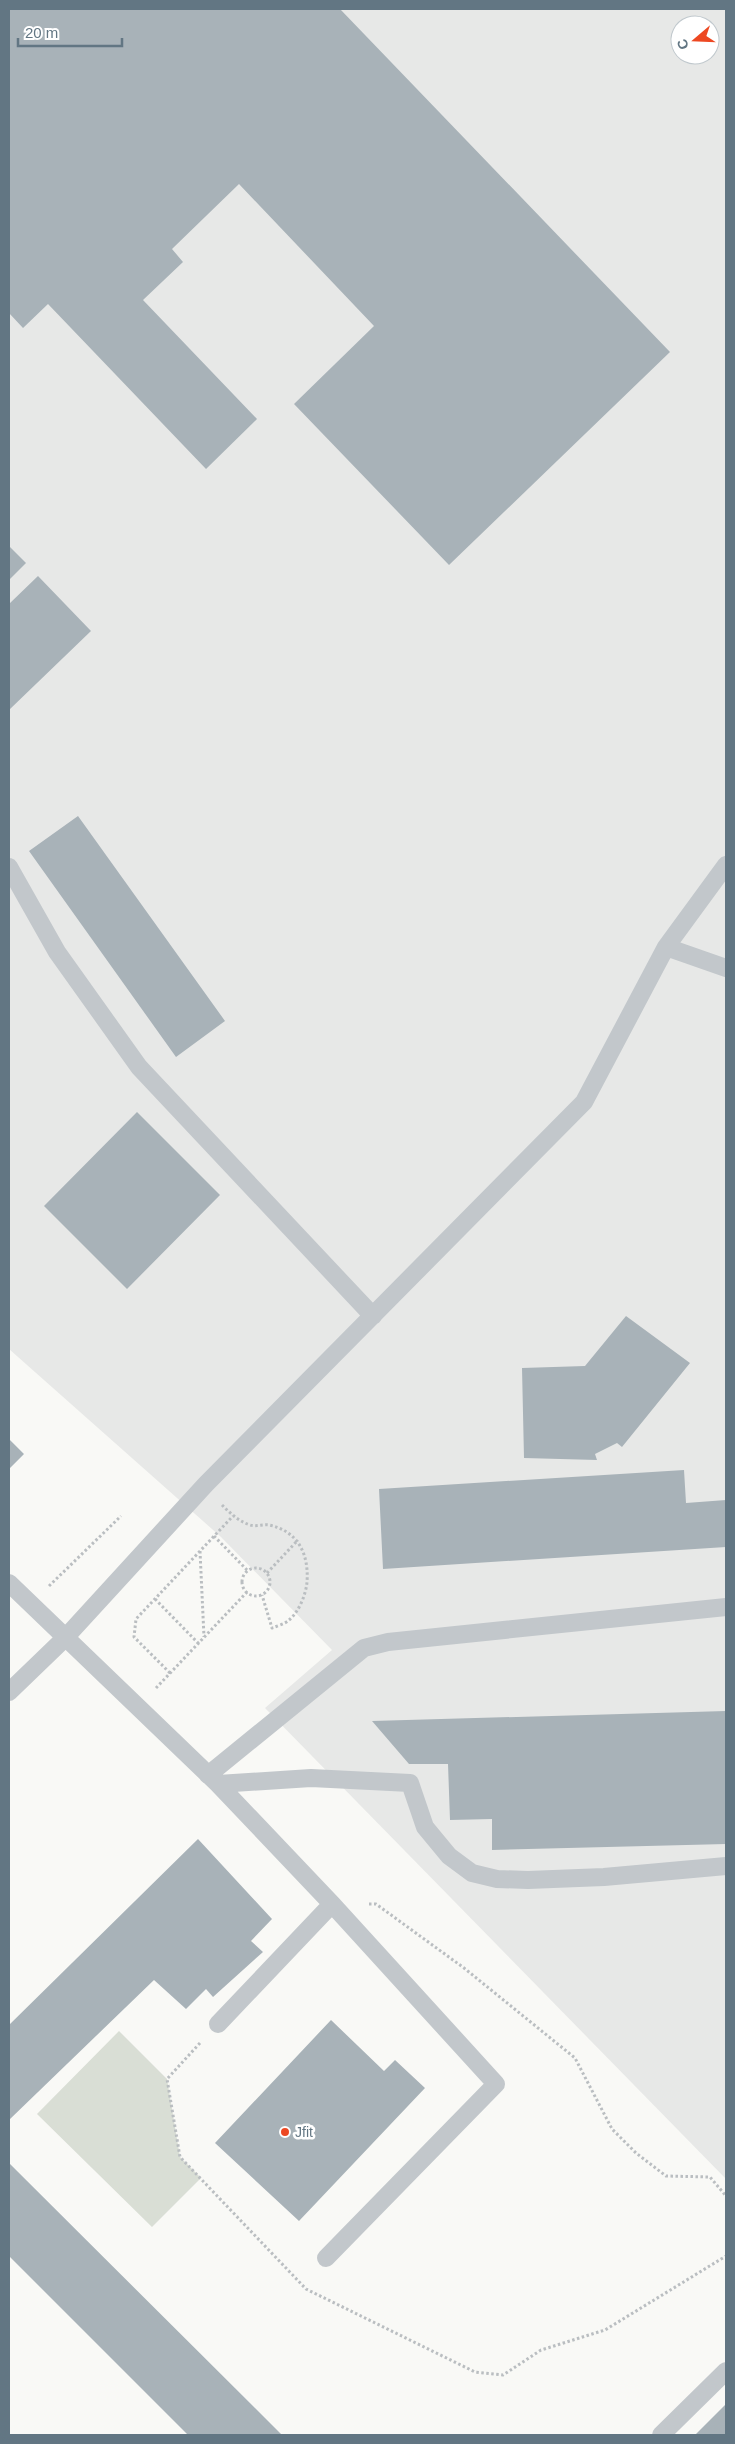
<svg xmlns="http://www.w3.org/2000/svg" width="735" height="2444" font-family="Arial,sans-serif">
<style>
.built{fill:#e7e8e7;fill-rule:evenodd}
.green{fill:#d9ded5}
.building{fill:#a8b2b8}
.lines{fill:none;stroke-linecap:round;stroke-linejoin:round}
.path{stroke:#babec1;stroke-width:3;stroke-dasharray:2.5 2.5;stroke-linecap:butt}
.lane{stroke:#c2c7cb;stroke-width:18}
.poi-dot{fill:#ed4822;stroke:#fff;stroke-width:2}
.labels{text-anchor:middle;dominant-baseline:central;stroke-width:5;stroke-linejoin:round;paint-order:stroke}
.poi-label{font-size:14px;fill:#627683;stroke:#fff;text-anchor:start}
</style>
<rect width="100%" height="100%" fill="#f9f9f6"/>
<!-- built -->
<path class="built" d="M9 9H726V2179L265 1708 332 1650 221 1537 9 1349ZM680 25H710V55H680Z"/>
<!-- green -->
<path class="green" d="M119 2031 167 2079 180 2157 201 2178 152 2227 37 2114Z"/>
<!-- building -->
<path class="building" d="M9 9H340L670 352 449 565 294 404 374 326 239 184 172 249 183 262 143 300 257 419 206 469 48 304 23 328 9 313Z
M9 546 26 563 9 580Z
M38 576 91 631 9 710V604Z
M78 816 225 1021 176 1057 29 851Z
M137 1112 220 1195 127 1289 44 1206Z
M626 1316 690 1363 622 1447 617 1443 595 1454 597 1460 524 1458 522 1368 585 1366Z
M9 1439 24 1454 9 1469Z
M684 1470 686 1503 726 1500V1547L383 1569 379 1489Z
M726 1711V1844L492 1850V1819L450 1820 448 1764H409L372 1721Z
M198 1839 272 1919 251 1941 263 1952 213 1997 206 1989 186 2009 154 1980 9 2120V2025Z
M331 2020 384 2071 395 2060 425 2088 299 2221 215 2143Z
M9 2163 282 2435H188L9 2256Z
M726 2404V2435H695Z"/>
<g class="lines">
<!-- path -->
<path class="path" d="M222 1505C230 1513 238 1521 250 1525 256 1527 263 1524 269 1525 298 1531 309 1554 307 1582 306 1594 299 1612 289 1620 285 1624 277 1626 272 1628L262 1595
M214 1536 247 1570
M200 1551 204 1637
M242 1582a14 14 0 1 1 28 0a14 14 0 1 1-28 0Z
M267 1573 298 1540
M49 1586 121 1516
M155 1599 199 1644
M170 1673 134 1637 136 1619 233 1516
M156 1688 247 1592
M369 1904H376L464 1968 575 2058 612 2129 636 2153 666 2176 710 2177 726 2196
M200 2043 167 2079 180 2157 306 2289 475 2372 503 2375 541 2350 605 2330 726 2256"/>
<!-- lane -->
<path class="lane" d="M9 867 57 952 139 1067 373 1316
M666 947 726 968
M9 1583 218 1784 332 1904 496 2084 326 2258
M9 1692 65 1638 206 1484 584 1102 666 947 726 865
M208 1775 364 1648 388 1642 726 1607
M218 1784 311 1778 410 1783 425 1827 449 1856 472 1873 497 1879 528 1880 604 1877 726 1866
M218 2024 332 1904
M661 2435 726 2371"/>
</g>
<!-- markers -->
<circle class="poi-dot" cx="285" cy="2132" r="5"/>
<g class="labels">
<!-- poi labels -->
<g class="poi-label">
<text x="295" y="2132">Jfit</text>
</g>
</g>
<!-- border -->
<rect width="735" height="2444" fill="none" stroke="#627683" stroke-width="20"/>
<!-- north arrow -->
<g transform="translate(695 40) rotate(251)"><circle r="24" fill="#ffffff" stroke="#c0c8cd"/>
<path d="M0-4L9 19L0 12L-9 19Z" fill="#ed4822"/>
<text y="-8" font-size="14" font-weight="bold" text-anchor="middle" fill="#627683">С</text>
</g>
<!-- scale -->
<path d="M18 38v8h104v-8" fill="none" stroke="#627683" stroke-width="2.5"/>
<text x="25" y="38" font-size="15" fill="#627683" stroke="#ffffff" stroke-width="4" paint-order="stroke">20 m</text>
</svg>
